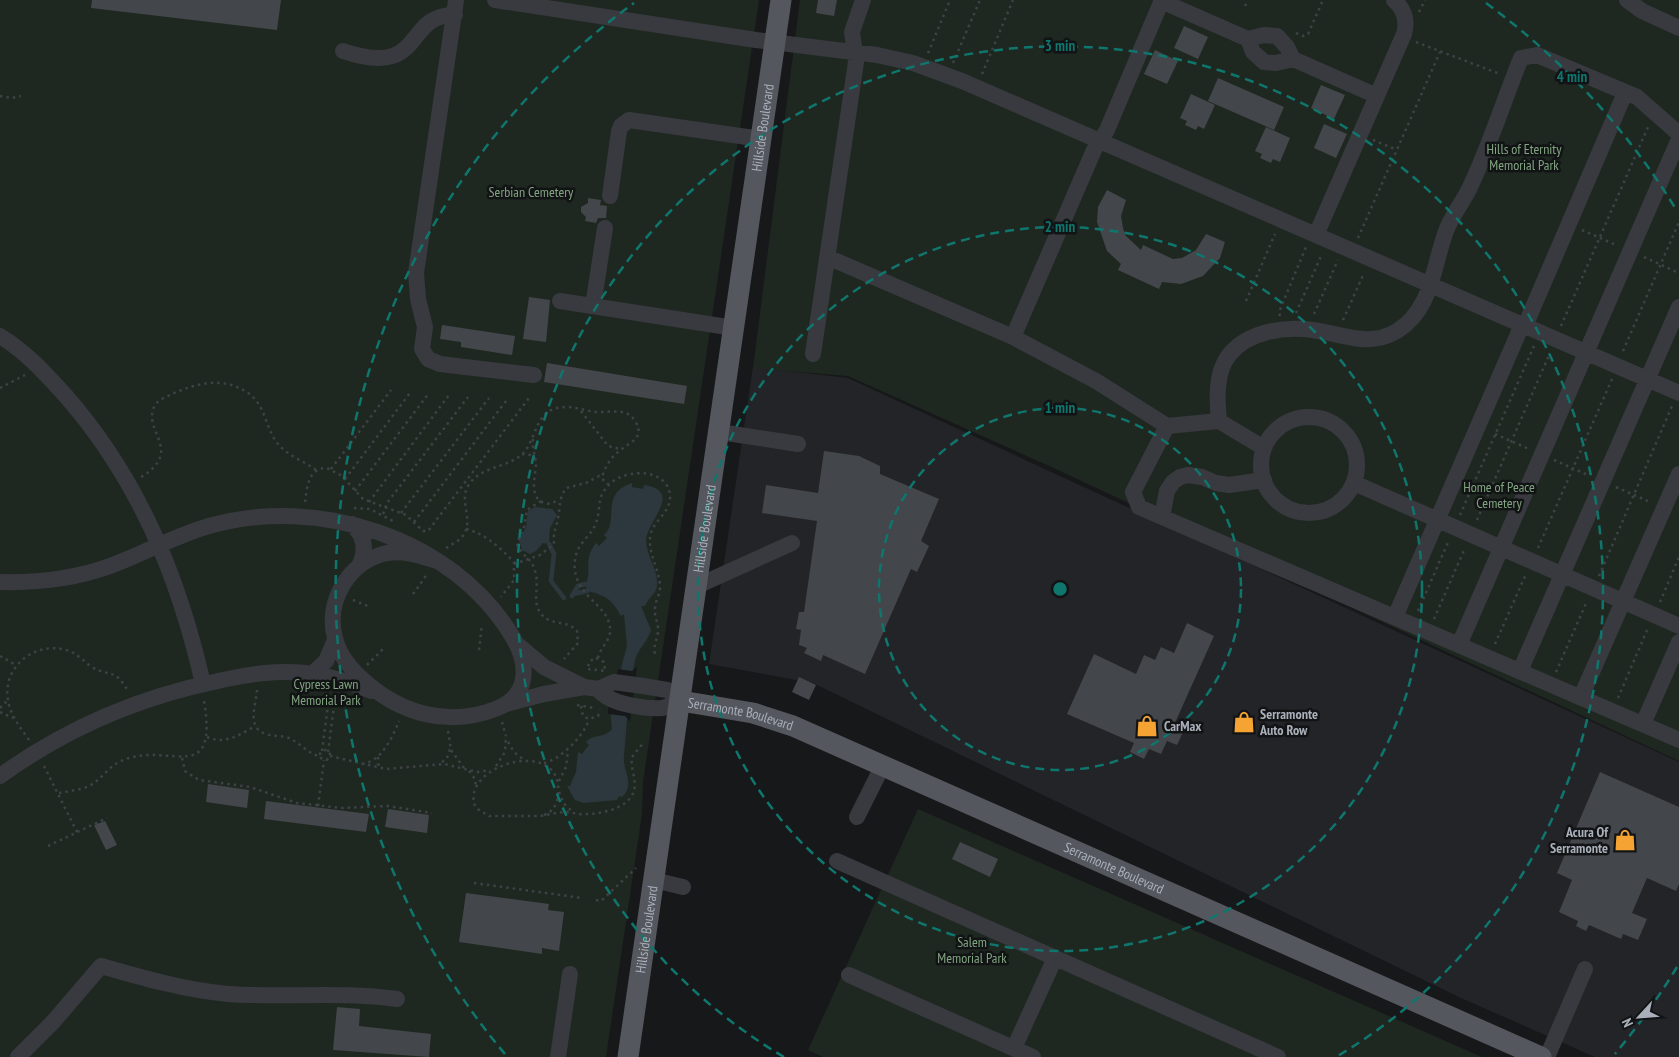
<svg xmlns="http://www.w3.org/2000/svg" width="1679" height="1057" font-family="'PT Sans Narrow',sans-serif">
<style>
.built{fill:#232427}
.green{fill:#1f2820}
.water{fill:#2d383e}
.pier{fill:#17181a}
.lines{fill:none;stroke-linecap:round;stroke-linejoin:round}
.stream{stroke:#2d383e;stroke-width:4.5}
.building{fill:#43464a}
.path{stroke:#3e4146;stroke-width:2.5;stroke-dasharray:2.5 4;stroke-linecap:butt}
.minor{stroke:#383a3f;stroke-width:16}
.major{stroke:#54575e;stroke-width:21}
.ring{fill:none;stroke:#0f766e;stroke-width:2.5;stroke-dasharray:9 6}
.labels{text-anchor:middle;dominant-baseline:central;stroke-width:5;stroke-linejoin:round;paint-order:stroke}
.street-label{font-size:14px;fill:#a9b0ba;stroke:#121315}
.park-label{font-size:14px;fill:#81a580;stroke:#121315}
.poi-label{font-size:14px;font-weight:bold;fill:#a9b0ba;stroke:#121315;text-anchor:start}
.centre{fill:#0f766e;stroke:#121315;stroke-width:2.5}
.ring-label{font-size:15px;text-anchor:middle;font-weight:bold;fill:#0f766e;stroke:#121315;stroke-width:5;stroke-linejoin:round;paint-order:stroke}
</style>
<rect width="100%" height="100%" fill="#17181a"/>
<!-- built -->
<path class="built" d="M753 367 848 378 1679 762V1057H1595L1461 998 813 683 709 664Z"/>
<!-- green -->
<path class="green" d="M0 0H759L643 782 642 814 606 1057H0Z
M800 0H1679V761L1058 470 848 376 753 368Z
M918 809 1482 1057H823L808 1050Z"/>
<!-- water -->
<path class="water" d="M632 483V487L643 489 644 485C684 491 647 521 646 540 646 556 659 571 657 586 656 594 648 598 645 606H641L651 630C648 641 638 649 635 660 628 691 627 724 624 755 622 771 636 784 622 797L619 796 617 800 583 803 575 800 567 786H570L576 772 578 752 582 754 589 745 586 742C593 734 606 738 612 729L610 709 627 646 624 614 621 616C612 599 605 595 587 591L585 584C593 574 582 560 596 543L599 546 607 538 604 535C620 521 599 494 632 483Z
M535 507 552 509 557 515 550 528 549 544 543 543 536 551 530 554 522 550 519 540 526 527 528 511Z"/>
<!-- pier -->
<path class="pier" d="M637 667 630 722 625 716 608 714V708L618 669 632 671Z"/>
<g class="lines">
<!-- stream -->
<path class="stream" d="M549 544 554 554 551 581 564 598
M573 594 587 591
M572 596 578 586 585 584"/>
</g>
<!-- building -->
<path class="building" d="M92 0H281L277 30 91 8Z
M818 0H837L834 16 816 13Z
M1184 26 1208 37 1198 59 1174 48Z
M1155 50 1178 61 1167 84 1144 74Z
M1218 78 1284 107 1274 130 1208 101Z
M1321 85 1345 95 1334 119 1311 108Z
M1191 94 1215 105 1204 129 1198 126 1196 130 1185 125 1187 121 1180 118Z
M1324 124 1347 134 1336 158 1314 148Z
M1266 127 1290 138 1280 162 1273 159 1271 163 1260 158 1262 154 1255 151Z
M1107 190 1126 200 1121 216 1123 228 1125 235 1141 250 1143 245 1173 259 1182 258 1196 250 1206 234 1225 242 1220 258 1203 276 1181 284 1162 282 1159 289 1118 270 1121 264 1107 251 1097 222 1098 207Z
M588 198 601 200 600 205 607 206 606 218H598L596 223 585 221 586 217 581 212V207L588 203Z
M529 297 550 300 546 342 523 339Z
M442 325 515 336 512 355 461 347V342L440 339Z
M547 363 687 386 684 404 544 382Z
M824 451 859 456 880 466V474L939 499 921 541 929 546 917 572 911 569 865 674 823 655 821 661 804 653 807 648 799 645 801 630 796 629 799 612H804L817 521 762 513 766 485 818 493Z
M1187 623 1214 636 1174 725 1184 730 1177 745 1167 741 1161 754 1149 749 1144 759 1130 752 1134 743 1067 714 1094 654 1136 674 1144 655 1155 660 1161 647 1174 653Z
M799 677 816 685 809 700 792 692Z
M1600 772 1679 807V884L1676 891 1647 878 1632 913 1647 919 1638 940 1623 934 1621 939 1589 925 1586 931 1576 926 1578 921 1559 912 1572 880 1557 873Z
M208 784 249 790 247 808 206 802Z
M266 801 369 814 366 832 264 819Z
M388 809 429 815 427 833 385 827Z
M105 821 117 845 106 850 94 825Z
M960 842 998 859 990 877 952 859Z
M466 893 549 904 548 910 564 912 559 951 542 948V954L459 942Z
M337 1007 360 1009 359 1026 431 1034 429 1057 333 1050Z"/>
<g class="lines">
<!-- path -->
<path class="path" d="M1245 6 1248 0
M1419 12 1425 0
M1296 33 1303 36 1308 34 1323 0
M1416 42 1500 74
M928 53 950 0
M953 63 980 0
M982 74 1013 0
M0 96 12 98 21 96
M1373 140 1397 150
M1582 230 1616 245
M1358 238 1440 52
M1644 257 1679 273
M1246 301 1275 234
M1296 313 1322 254
M1314 314 1338 260
M1280 316 1279 312 1306 247
M1343 320 1364 273
M1561 326 1648 127
M1623 351 1679 222
M0 388 25 375
M581 411 608 446 620 449
M1495 434 1529 449
M533 439C532 447 535 455 536 463 536 475 528 497 544 503 550 505 555 502 559 499
M522 454 532 455 535 459
M1554 460 1588 475
M331 469 391 390
M141 477C184 451 143 432 154 407 157 400 166 397 172 394 197 383 223 376 248 393 266 405 265 428 278 444 288 456 304 461 316 470
M345 479 410 393
M1616 487 1650 502
M355 491 429 393
M541 501 527 510 524 527 517 543C521 557 533 557 536 575 539 589 531 604 543 616 553 626 568 620 577 631L578 643 564 659
M305 502C307 487 308 468 327 468L342 476 363 499 406 515 423 531H428L529 398
M369 502 449 395
M354 508 370 509 393 521
M401 513 489 398
M383 514 387 503 468 397
M1460 515 1534 346
M1477 520 1550 353
M414 522 506 401
M466 529C486 534 499 547 514 562V580L501 597
M446 548C452 544 460 541 464 534 474 518 457 499 470 483 482 467 504 468 520 456 539 441 532 407 566 407 578 407 588 412 600 412 613 412 627 408 635 421 646 439 629 442 618 452 610 458 605 468 602 477
M1538 548 1612 379
M514 564 540 555 554 544C553 529 556 531 558 518 561 504 558 501 566 488L586 483 599 476 609 485
M1599 576 1672 406
M413 594 428 573
M353 600 370 607
M1660 602 1679 557
M1418 611 1449 540
M1434 619 1465 548
M1495 644 1526 574
M479 650 482 624
M0 656 16 665
M596 658 604 662 605 671 587 669 590 661Z
M598 658C600 647 612 640 610 627 607 602 567 594 576 555 579 542 592 535 596 523 602 505 595 497 612 482 628 469 668 468 670 496 671 514 650 522 650 539 649 556 660 571 660 587 660 595 655 601 655 609 654 617 659 624 658 632 657 640 653 646 655 654
M367 665 384 648
M1556 672 1587 601
M257 690C256 705 246 728 266 734 274 737 282 735 289 738 300 743 307 753 319 756
M1618 698 1648 628
M577 705 594 708
M581 706 583 716 589 719 598 716 600 710
M0 708 7 701
M0 712 13 718
M502 722 506 736
M448 731 451 750 464 768
M207 737C224 745 240 735 255 726
M29 740C20 727 10 715 8 700 2 666 36 641 66 650 77 653 83 661 92 667 111 678 114 667 128 691
M508 742 514 752 525 761
M320 755a5 5 0 1 1 10 0a5 5 0 1 1-10 0Z
M322 751 329 697
M328 752 335 698
M330 756 386 769 444 764 477 772 490 770
M378 757V764L382 768
M182 758 185 771 199 780 250 787 297 803 341 808 388 806 432 813
M442 762 447 758 450 749
M544 763C560 760 585 735 589 719
M362 764C382 761 392 738 399 721
M44 766 77 832
M496 766 505 752 506 736
M469 771 475 779 476 788
M559 781 566 767 568 751
M559 792 564 804 573 812
M59 793C69 791 81 790 89 786 103 779 108 765 126 759 172 743 218 787 204 700
M318 806 324 760
M544 815C554 811 557 804 558 794 564 734 456 766 476 808L489 816H539C548 815 557 812 566 812 572 812 578 815 585 814 601 814 628 809 634 791 637 779 630 768 632 757L644 742
M48 846 107 818
M474 883 582 898
M596 900 601 901 636 868"/>
<!-- minor -->
<path class="minor" d="M456 0 416 273 418 299 425 327 422 349 428 359 440 364 534 375
M495 0 756 40 877 55 913 63 962 81 1679 393
M1627 0 1642 11 1679 28
M1161 1 1248 39 1264 35 1277 36 1287 47 1293 59
M1248 39 1253 52 1264 62 1276 63 1293 59 1377 96
M343 51C426 79 403 14 455 15
M610 196 619 131 621 126 629 120 761 139
M1316 235 1404 34C1408 20 1404 9 1394 0
M827 257 1013 337 1096 381 1167 426 1219 421C1217 400 1215 373 1229 355 1248 331 1285 326 1313 330 1343 334 1369 348 1397 331 1432 310 1433 266 1446 231 1452 215 1464 201 1471 185 1490 144 1504 100 1521 58L1537 55 1637 97 1679 134
M560 301 734 328
M593 306 605 228
M1525 326 1625 93
M0 336C25 351 45 373 65 395 138 478 179 577 203 684
M1013 337 1094 150 1107 130 1162 0
M813 354 856 62 852 32 863 0
M1261 465a48 48 0 1 1 96 0a48 48 0 1 1-96 0Z
M1219 421 1264 448
M1167 426 1133 492 1139 507 1162 517 1167 491 1173 482 1180 477 1188 475 1202 477 1216 483 1229 485 1264 480
M720 432 798 444
M1354 483 1679 626
M1162 517 1679 740
M352 524C365 536 367 550 359 566
M0 582C38 583 74 579 110 566 143 554 174 536 209 526 317 495 452 537 512 636 528 662 531 694 498 708 449 728 400 714 362 679 350 668 339 655 335 638 325 601 349 561 387 553 404 550 421 556 437 561
M697 586 792 543
M1395 617 1522 325
M1459 645 1679 139
M519 646 544 667 584 687 598 689 614 682 643 686 667 690 681 701C675 704 669 707 662 708 645 709 608 704 598 689
M1520 671 1679 307
M312 674 326 661 335 640
M1581 697 1679 474
M506 704 544 694 584 687
M1643 724 1679 642
M0 776C65 729 140 697 218 681 249 674 280 669 313 674 332 677 352 683 371 691
M857 817 883 765
M837 861 1278 1057
M654 880 683 887
M849 975 1033 1057
M1014 1048 1055 958
M18 1057 53 1022 101 966C143 978 185 990 228 994 284 998 340 991 397 999
M558 1057 570 974
M1547 1057 1585 969"/>
<!-- major -->
<g class="major">
<path id="s1" d="M681 701 753 713 793 726 1541 1057"/>
<path id="s2" d="M628 1057 781 0"/>
</g>
</g>
<!-- distance rings -->
<g class="ring">
<circle cx="1060" cy="589" r="181"/>
<circle cx="1060" cy="589" r="362"/>
<path d="M784 1057A543 543 0 1 1 1336 1057"/>
<path d="M1677 967A724 724 0 0 1 1615 1054M505 1054A724 724 0 0 1 634 3M1486 3A724 724 0 0 1 1677 211"/>
</g>
<!-- icons -->
<defs>
<g id="shop-bare" transform="scale(1.725)"><path d="M-5-2.5h2.3a2.7 3.5 0 0 1 5.4 0H5L5.5 6h-11ZM-1.5-2.5h3a1.5 2.3 0 0 0-3 0Z" fill="#f5a434" stroke="#121315" stroke-width="2.5" paint-order="stroke"/></g>
</defs>
<g fill-rule="evenodd">
<use href="#shop-bare" x="1244" y="722"/>
<use href="#shop-bare" x="1147" y="726"/>
<use href="#shop-bare" x="1625" y="840"/>
</g>
<g class="labels">
<!-- street labels -->
<g class="street-label">
<text stroke="none"><textPath href="#s2" startOffset="939">Hillside Boulevard</textPath></text>
<text stroke="none"><textPath href="#s2" startOffset="534">Hillside Boulevard</textPath></text>
<text stroke="none"><textPath href="#s1" startOffset="61">Serramonte Boulevard</textPath></text>
<text stroke="none"><textPath href="#s1" startOffset="466">Serramonte Boulevard</textPath></text>
<text stroke="none"><textPath href="#s2" startOffset="129">Hillside Boulevard</textPath></text>
</g>
<!-- park labels -->
<g class="park-label">
<text x="1524" y="149">Hills of Eternity<tspan x="1524" dy="16">Memorial Park</tspan></text>
<text x="531" y="192">Serbian Cemetery</text>
<text x="1499" y="487">Home of Peace<tspan x="1499" dy="16">Cemetery</tspan></text>
<text x="326" y="684">Cypress Lawn<tspan x="326" dy="16">Memorial Park</tspan></text>
<text x="972" y="942">Salem<tspan x="972" dy="16">Memorial Park</tspan></text>
</g>
<!-- poi labels -->
<g class="poi-label">
<text x="1260" y="714">Serramonte<tspan x="1260" dy="16">Auto Row</tspan></text>
<text x="1164" y="726">CarMax</text>
<text x="1608" y="832" text-anchor="end">Acura Of<tspan x="1608" dy="16">Serramonte</tspan></text>
</g>
</g>
<circle cx="1060" cy="589" r="8" class="centre"/>
<g class="ring-label">
<text x="1060" y="51">3 min</text>
<text x="1572" y="82">4 min</text>
<text x="1060" y="232">2 min</text>
<text x="1060" y="413">1 min</text>
</g>
<!-- north arrow -->
<g transform="translate(1639 1017) rotate(244)" stroke="#121315" stroke-width="4" paint-order="stroke">
<path d="M0-4L9 19L0 12L-9 19Z" fill="#a9b0ba"/>
<text y="-8" font-size="14" font-weight="bold" text-anchor="middle" fill="#a9b0ba">N</text>
</g>
</svg>
